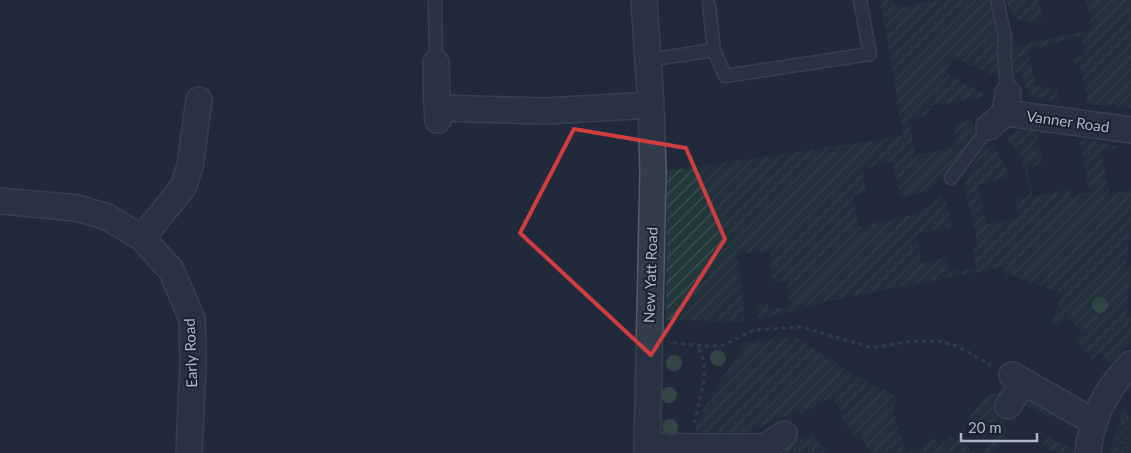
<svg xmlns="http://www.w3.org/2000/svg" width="1131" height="453" font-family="Lato,sans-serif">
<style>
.grass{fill:url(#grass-dots)}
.garden{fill:url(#garden-furrows)}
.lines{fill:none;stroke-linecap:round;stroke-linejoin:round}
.service-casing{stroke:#515a68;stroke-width:15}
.minor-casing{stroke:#515a68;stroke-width:28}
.path{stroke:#3f5559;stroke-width:3;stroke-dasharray:4 4;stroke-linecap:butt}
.service{stroke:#333d4a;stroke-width:12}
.minor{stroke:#333d4a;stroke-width:25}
.tree{fill:#456758}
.marked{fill:none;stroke:#d03d40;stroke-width:4;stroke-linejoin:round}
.labels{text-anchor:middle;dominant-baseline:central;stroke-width:4;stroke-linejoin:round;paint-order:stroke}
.street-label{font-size:15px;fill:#aeb7c7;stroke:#19222f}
</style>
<defs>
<pattern id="grass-dots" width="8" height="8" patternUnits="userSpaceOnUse" patternTransform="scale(1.25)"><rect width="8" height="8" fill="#22383b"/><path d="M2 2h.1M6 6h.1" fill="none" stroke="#405356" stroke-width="1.8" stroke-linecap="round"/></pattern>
<pattern id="garden-furrows" width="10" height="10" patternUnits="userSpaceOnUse" patternTransform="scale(1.25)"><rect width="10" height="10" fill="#22383b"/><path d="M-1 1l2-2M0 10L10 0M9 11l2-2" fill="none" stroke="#405356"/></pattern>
</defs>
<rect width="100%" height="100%" fill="#202a3a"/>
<!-- grass -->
<path class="grass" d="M1123 407 1131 416V453H1110Z"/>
<!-- garden -->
<path class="garden" d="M880 0H893L895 7 943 0H990L994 16 1001 78 953 58 946 73 987 95V97L929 106 931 114 908 119 916 155 956 147 954 125 969 120 977 134C960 160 934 197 900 197L892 162 862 169 867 193 853 196 859 227 917 214 939 196C951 200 949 216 952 227L917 234 922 262 947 258 950 272 976 267 972 249 978 247 964 182 985 145 989 148 994 145 1007 169 1008 177 978 185 987 224 1019 218 1015 199 1030 195 1022 159 1006 137C1017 130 1024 128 1037 131L1042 164 1027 168 1033 197 1070 189 1071 196 1089 192 1079 141 1086 139 1120 147 1101 152 1110 194 1131 190V231L1129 232 1127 266H1131L1127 316 1131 317V343L1101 372 1109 363 1100 353 1092 360 1075 340 1082 334 1068 318 1058 327 1051 323 1062 294 1009 274 1007 280 1003 267 825 302 758 320 756 306 768 304 769 309 789 307 787 282 773 283 770 251 738 254 745 322 666 320 667 171 903 136Z
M1006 0H1039L1043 19C1019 25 1015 22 1006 0Z
M1086 0H1131L1129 2 1131 13V109L1088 104 1079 62 1074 63 1073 58 1085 55 1080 36 1067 39V41L1028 50 1036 86 1043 85 1044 89 1055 87 1060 101 1040 100 1029 95 1020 74H1015L1009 55 1013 48 1023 44 1092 30Z
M795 337 854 374 897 396 893 412 907 453C920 449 927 445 934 433L933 438 939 443 945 442 950 435 977 453H870L861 438 855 440 839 414 842 412 832 396 802 416 798 411 744 434 695 441 697 419 745 342Z
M1004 391 1005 398 995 416 1006 423 1005 430 996 453H982L995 434 969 417 986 396Z
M1032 402 1044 403 1076 425C1058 418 1041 415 1024 405Z
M812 432 825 451 828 453H783L793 443Z
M1046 437 1073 448V453H1056L1047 449V447L1043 445Z"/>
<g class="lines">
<!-- service casing -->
<g class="service-casing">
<path id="service" d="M435 0 436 63
M997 0 1005 38 1004 53 1008 93
M709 5 714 50
M648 60 714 50 725 76 870 54 860 0
M951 178 989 127"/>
</g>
<!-- minor casing -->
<g class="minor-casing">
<path id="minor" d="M644 0 651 105 653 172 647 453
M436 63 437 108
M1005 113 1131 130
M438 120 437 108 546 111 651 105
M989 127 1005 113 1008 93
M0 201 77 208 107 217 142 238 171 270 192 319 193 364 189 453
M142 238 183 187 190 166 199 100
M1012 375 1094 422
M1008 406 1024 382
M647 445 692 447H765L768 453
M765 447 784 434
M1088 453C1091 418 1106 389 1131 364"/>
</g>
<!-- path -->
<path class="path" d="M673 343 709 346 724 345 754 330 801 327 873 348 911 341H938L957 346 991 365
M695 423C697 404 707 381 704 364 704 358 699 351 697 345"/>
<!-- service -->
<use href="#service" class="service"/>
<!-- minor -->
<use href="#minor" class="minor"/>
</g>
<!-- trees -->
<g class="tree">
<circle cx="1100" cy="305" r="8"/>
<circle cx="718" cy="358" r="8"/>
<circle cx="674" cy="363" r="8"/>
<circle cx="669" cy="395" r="8"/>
<circle cx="670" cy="427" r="8"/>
</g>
<!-- marked area -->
<path d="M0 0H1131V453H0ZM574 129 686 148 725 239 651 355 520 233Z" fill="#202a3a" fill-opacity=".55" fill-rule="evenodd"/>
<path class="marked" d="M574 129 686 148 725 239 651 355 520 233Z"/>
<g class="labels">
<!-- street labels -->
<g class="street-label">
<text transform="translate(1068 121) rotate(8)">Vanner Road</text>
<text transform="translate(650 275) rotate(-88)">New Yatt Road</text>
<text transform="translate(190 353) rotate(-92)">Early Road</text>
</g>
</g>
<!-- scale -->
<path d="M961 433v8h76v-8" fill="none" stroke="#aeb7c7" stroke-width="2.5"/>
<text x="968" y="433" font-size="15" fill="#aeb7c7" stroke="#19222f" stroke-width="4" paint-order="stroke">20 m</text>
</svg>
